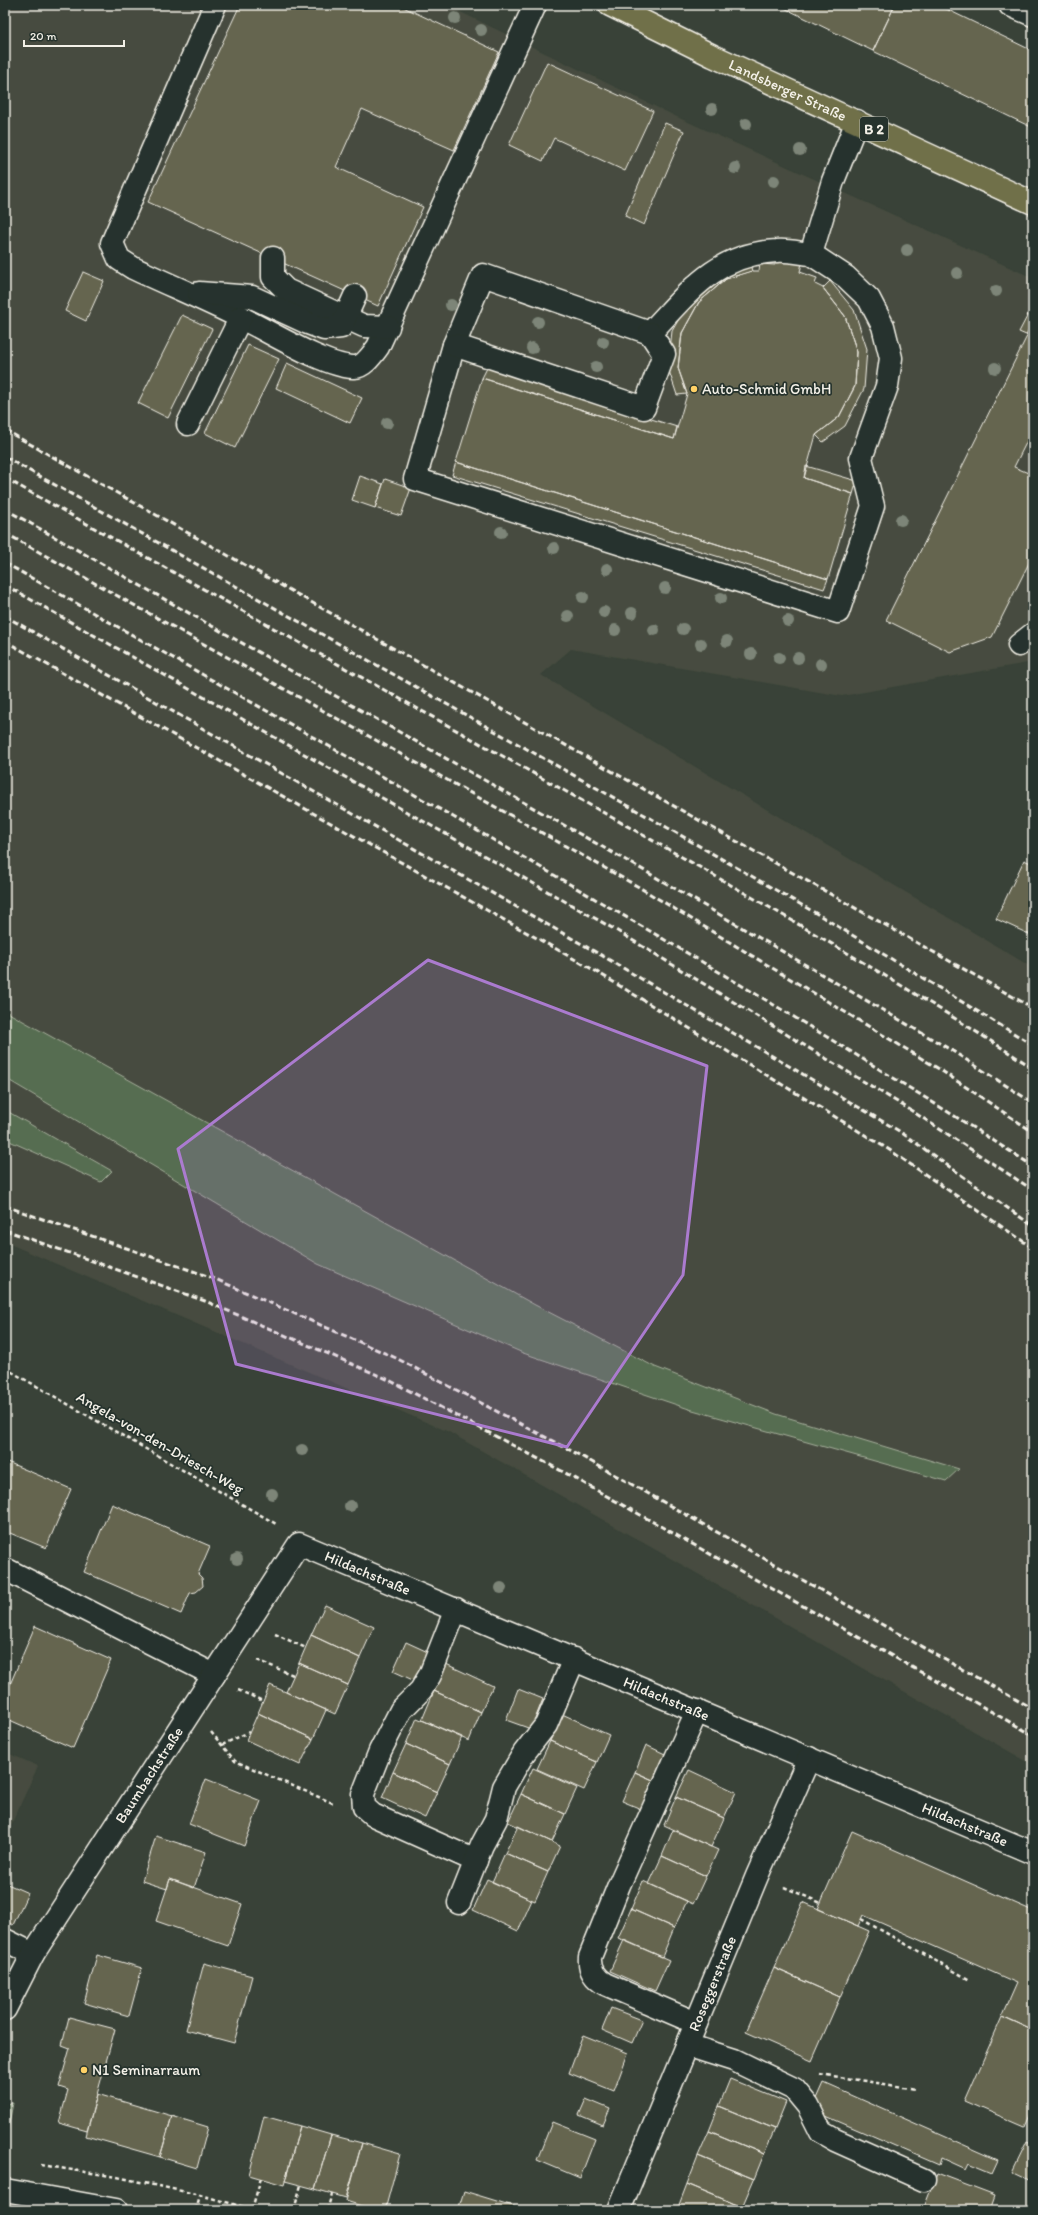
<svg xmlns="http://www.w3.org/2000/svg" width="1038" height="2215" font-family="Itim,sans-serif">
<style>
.built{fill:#464c3f}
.green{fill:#576d51;stroke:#a6af9c}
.building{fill:#656550;stroke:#f4f1e8}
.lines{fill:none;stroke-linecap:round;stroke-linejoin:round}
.minor-casing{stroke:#f4f1e8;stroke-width:25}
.major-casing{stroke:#f4f1e8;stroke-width:25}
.path{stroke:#f4f1e8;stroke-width:2.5;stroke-dasharray:4 3;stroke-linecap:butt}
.minor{stroke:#26332d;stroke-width:22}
.major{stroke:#70704a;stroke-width:22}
.rail{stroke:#f4f1e8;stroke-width:3;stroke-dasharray:6 3;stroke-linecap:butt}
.tree{fill:#7d8578}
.marked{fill:#ab7bcf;fill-opacity:0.2;stroke:#ab7bcf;stroke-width:3;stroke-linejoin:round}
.poi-dot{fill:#ffd166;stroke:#26332d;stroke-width:1.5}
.labels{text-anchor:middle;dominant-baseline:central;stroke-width:3.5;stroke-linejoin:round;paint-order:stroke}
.shield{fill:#26332d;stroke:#b6b8b0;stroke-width:1}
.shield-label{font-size:14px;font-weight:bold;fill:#f4f1e8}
.street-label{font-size:15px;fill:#f4f1e8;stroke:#26332d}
.poi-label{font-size:15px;fill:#f4f1e8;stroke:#26332d;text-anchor:start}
</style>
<rect width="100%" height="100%" fill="#394238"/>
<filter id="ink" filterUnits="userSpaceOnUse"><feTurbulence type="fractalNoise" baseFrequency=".025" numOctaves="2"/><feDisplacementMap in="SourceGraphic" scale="8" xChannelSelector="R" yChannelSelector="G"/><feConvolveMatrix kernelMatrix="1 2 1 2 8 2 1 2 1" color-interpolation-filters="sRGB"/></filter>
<g filter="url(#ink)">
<!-- built -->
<path class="built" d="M5 5H446L677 117 1033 278V662L842 696 571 649 541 675 1033 968V1765L449 1432 5 1242Z
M5 1752 38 1766 5 1838Z"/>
<!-- green -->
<path class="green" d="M5 1011 535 1305 655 1367 776 1414 959 1469 946 1481 689 1409 523 1353 318 1264 5 1078Z
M5 1110 112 1171 101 1182 5 1139Z
M13 2103 5 2144V2104Z"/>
<!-- building -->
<path class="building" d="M240 5H399L499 52 454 150 362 109 336 167 423 207 378 306 148 202Z
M778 5H895L873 51Z
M895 5H938L1033 51V128L873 51Z
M547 62 653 111 625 171 554 138 543 161 509 145Z
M665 123 684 131 644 225 625 216Z
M776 258 802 263 800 272 817 278 815 284 823 288 845 316 857 352 855 386 839 417 816 435 804 478 853 494 828 579 456 462 482 378 674 439 687 394 678 368 682 333 699 302 726 279 752 271H759L760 264 775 265Z
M750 264 752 271 726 279 699 302 682 333 678 368 687 394 677 395 668 368 672 331 692 296 723 273Z
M83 272 104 281 86 321 65 311Z
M830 281 854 310 867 349 864 389 845 426 823 442 816 435 839 417 855 386 857 352 845 316 823 288Z
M1032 307 1033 321 1026 335 1019 332Z
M182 315 212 329 168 418 138 403Z
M1033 324V429L1014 467 1033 475V555L992 637 950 652 886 620Z
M248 345 279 359 235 448 205 433Z
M287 363 362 398 350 423 276 388Z
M487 368 677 427 674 439 482 378Z
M456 462 828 579 824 589 452 475Z
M806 466 857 481 853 494 804 478Z
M360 476 383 484 375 508 352 500Z
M385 479 411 488 401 516 375 508Z
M1024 860 1033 864V936L996 919Z
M5 1461 71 1489 46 1548 5 1531Z
M112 1504 210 1546 198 1574 202 1578 203 1586 196 1592 190 1593 181 1614 84 1572Z
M325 1605 374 1627 360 1658 311 1635Z
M35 1626 111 1660 73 1748 5 1718V1696Z
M311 1635 360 1658 348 1685 299 1663Z
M406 1642 430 1653 417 1682 393 1671Z
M299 1663 348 1685 335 1714 286 1692Z
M446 1664 493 1686 481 1712 434 1691Z
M270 1685 326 1710 313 1739 258 1713Z
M518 1689 543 1699 531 1729 506 1720Z
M434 1691 481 1712 469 1741 422 1720Z
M258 1713 313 1739 300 1765 246 1740Z
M562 1714 609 1735 597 1762 550 1741Z
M417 1718 462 1737 450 1764 406 1744Z
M550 1741 597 1762 584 1790 537 1769Z
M406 1744 450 1764 437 1792 393 1772Z
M646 1745 665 1754 653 1780 635 1772Z
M533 1768 577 1788 565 1814 521 1794Z
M689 1770 736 1792 724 1818 676 1797Z
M393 1772 437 1792 425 1818 382 1798Z
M635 1772 653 1780 641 1809 622 1801Z
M206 1779 261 1801 244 1846 189 1824Z
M521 1794 565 1814 552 1842 508 1822Z
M676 1797 724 1818 711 1847 664 1825Z
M518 1826 560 1846 548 1872 505 1853Z
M673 1830 718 1850 706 1876 662 1856Z
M852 1831 1033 1911V2031L1002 2017 1017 1983 863 1915 858 1926 818 1909Z
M156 1836 206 1852 194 1888 170 1879 167 1889 142 1881Z
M505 1853 548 1872 535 1901 492 1882Z
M662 1856 706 1876 693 1904 649 1884Z
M170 1879 242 1904 228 1946 156 1921Z
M487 1879 532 1900 518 1931 473 1910Z
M643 1881 687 1901 674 1928 631 1909Z
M5 1883 28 1893 13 1925 5 1921Z
M803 1902 869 1931 840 1997 774 1968Z
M631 1909 674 1928 662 1957 618 1938Z
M624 1940 669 1960 655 1991 610 1971Z
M97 1955 142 1968 129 2016 84 2003Z
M204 1963 252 1976 234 2043 186 2030Z
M774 1968 840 1997 812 2061 746 2032Z
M611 2008 642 2020 632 2043 602 2030Z
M69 2017 115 2029 87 2131 59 2123 68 2090 59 2087 70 2048 62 2045Z
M1002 2017 1033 2031V2108L1025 2127 965 2101Z
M583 2035 628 2053 614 2091 569 2073Z
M730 2079 786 2102 775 2129 719 2106Z
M824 2083 998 2160 992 2173 968 2163 965 2169 941 2158 939 2165 812 2110Z
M97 2094 172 2116 160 2157 86 2136Z
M586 2099 610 2109 603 2125 579 2115Z
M719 2106 775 2129 764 2154 709 2131Z
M172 2116 208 2127 197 2168 160 2157Z
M264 2116 300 2126 284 2185 249 2175Z
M552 2122 595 2139 580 2178 537 2160Z
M300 2126 331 2135 315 2189 285 2181Z
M709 2131 764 2154 754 2179 698 2156Z
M331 2135 362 2143 346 2198 315 2189Z
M1027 2142 1033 2145V2183L1012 2173Z
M362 2143 400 2154 385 2210H374L346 2201Z
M698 2156 754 2179 742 2207 687 2184Z
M937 2174 995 2196 990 2210H923Z
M687 2184 742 2207 741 2210H677Z
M464 2191 526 2210H458Z"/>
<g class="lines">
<!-- minor casing -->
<g class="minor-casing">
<g id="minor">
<path d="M215 5 112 243 119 259 133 268C169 285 206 300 241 318 269 331 324 366 353 367 363 368 372 355 378 347L535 5"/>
<path d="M1010 5 1033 15"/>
<path d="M811 254C800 253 788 250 777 251 716 254 689 292 650 333L483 275 454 345 415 479 838 612 873 506 861 458 887 386 891 358 883 326 869 299 846 277 811 254 833 181 857 121"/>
<path d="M273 258V277L286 290 364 326 388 327"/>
<path d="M199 293 252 297 308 323 324 329 341 327 355 296"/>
<path d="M454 345 644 408 664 354 650 333"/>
<path d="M188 424 241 317"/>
<path d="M1019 645 1033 634"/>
<path d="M5 1569 214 1675"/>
<path d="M456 1609 430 1675 421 1690 401 1710 380 1751 363 1794 364 1807 373 1815 476 1861"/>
<path d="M459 1903 482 1845 496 1819 504 1787 524 1753 546 1725 574 1659"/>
<path d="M5 1940 33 1954"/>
<path id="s1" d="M5 2009 33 1954 299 1544 1033 1853"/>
<path d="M696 2023 605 1984C594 1978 589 1969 590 1957L619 1885 697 1711"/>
<path d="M687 2045 734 2060 794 2089 808 2106 821 2132 835 2140 924 2180"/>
<path d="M5 2190 116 2210"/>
<path id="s2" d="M619 2210 757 1876 809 1758"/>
</g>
</g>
<!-- major casing -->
<g class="major-casing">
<g id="major">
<path id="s3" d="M610 5 713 56 1033 203"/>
</g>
</g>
<!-- path -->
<path class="path" d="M5 1368 278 1525
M275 1634 306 1648
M257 1660 293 1675
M238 1690 263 1701
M211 1732 235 1761 335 1804
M222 1745 249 1732
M784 1887 821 1903
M861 1919 970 1980
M820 2074 916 2089
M41 2165 117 2177 200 2195
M252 2209 261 2178
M196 2210 200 2195 255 2210
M294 2210 301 2185
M327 2210 332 2194
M362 2210 363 2207"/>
<!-- minor -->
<use href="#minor" class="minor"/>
<!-- major -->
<use href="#major" class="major"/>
<!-- rail -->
<path class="rail" d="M5 430 1033 1008
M5 457 668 828 819 915 1033 1045
M5 478C169 570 334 662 499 754 679 855 860 956 1033 1068
M5 509 645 871 951 1050 1033 1103
M5 533 637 886 939 1069 1033 1132
M5 563C351 759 699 951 1033 1166
M5 585 614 929 912 1111 1033 1190
M5 616 601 955 899 1131 1033 1226
M5 641 592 969 888 1149 1033 1248
M5 1206 213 1278 396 1358 581 1456 1033 1709
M5 1230 205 1301 387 1379 571 1476 1033 1735"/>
</g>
<!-- trees -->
<g class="tree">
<circle cx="455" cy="18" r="6"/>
<circle cx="481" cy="30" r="6"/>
<circle cx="712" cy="109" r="6"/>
<circle cx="746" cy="124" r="6"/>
<circle cx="800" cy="150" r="6"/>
<circle cx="735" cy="168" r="6"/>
<circle cx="774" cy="181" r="6"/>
<circle cx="907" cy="250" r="6"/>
<circle cx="957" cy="273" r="6"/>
<circle cx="996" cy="291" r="6"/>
<circle cx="451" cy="305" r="6"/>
<circle cx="538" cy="322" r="6"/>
<circle cx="603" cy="342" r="6"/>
<circle cx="532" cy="348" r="6"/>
<circle cx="596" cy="367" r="6"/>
<circle cx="995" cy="368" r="6"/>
<circle cx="387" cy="423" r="6"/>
<circle cx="901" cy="520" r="6"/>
<circle cx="501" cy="532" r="6"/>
<circle cx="554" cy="548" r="6"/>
<circle cx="607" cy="569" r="6"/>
<circle cx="665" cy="588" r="6"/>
<circle cx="583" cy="597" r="6"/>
<circle cx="721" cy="598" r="6"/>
<circle cx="604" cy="612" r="6"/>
<circle cx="632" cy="613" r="6"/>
<circle cx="568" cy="616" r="6"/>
<circle cx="788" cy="621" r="6"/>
<circle cx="683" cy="629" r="6"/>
<circle cx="615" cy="630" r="6"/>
<circle cx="654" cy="630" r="6"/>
<circle cx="727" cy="641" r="6"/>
<circle cx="701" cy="644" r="6"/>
<circle cx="751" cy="654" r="6"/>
<circle cx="779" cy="658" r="6"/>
<circle cx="798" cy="658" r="6"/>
<circle cx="821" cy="664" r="6"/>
<circle cx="302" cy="1450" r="6"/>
<circle cx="272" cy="1494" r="6"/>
<circle cx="350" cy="1506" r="6"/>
<circle cx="237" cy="1559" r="6"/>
<circle cx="501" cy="1588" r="6"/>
</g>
</g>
<!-- marked area -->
<path class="marked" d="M428 960 707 1066 683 1275 567 1447 236 1364 178 1149Z"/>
<!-- markers -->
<g class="poi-dot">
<circle cx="694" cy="389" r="4"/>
<circle cx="84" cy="2070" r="4"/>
</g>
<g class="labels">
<!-- shield labels -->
<rect class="shield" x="860" y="117" width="28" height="24" rx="3"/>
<g class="shield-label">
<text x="874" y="129">B 2</text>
</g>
<!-- street labels -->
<g class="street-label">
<text stroke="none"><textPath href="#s3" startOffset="197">Landsberger Straße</textPath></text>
<text transform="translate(160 1443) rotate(30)">Angela-von-den-Driesch-Weg</text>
<text stroke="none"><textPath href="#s1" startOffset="625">Hildachstraße</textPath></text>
<text stroke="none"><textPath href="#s1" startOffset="949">Hildachstraße</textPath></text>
<text stroke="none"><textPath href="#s1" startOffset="275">Baumbachstraße</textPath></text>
<text stroke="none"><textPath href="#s1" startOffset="1273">Hildachstraße</textPath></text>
<text stroke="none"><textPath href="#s2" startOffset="245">Roseggerstraße</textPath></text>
</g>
<!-- poi labels -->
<g class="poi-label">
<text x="702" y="389">Auto-Schmid GmbH</text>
<text x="92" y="2070">N1 Seminarraum</text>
</g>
</g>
<!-- margin -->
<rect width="1038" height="2215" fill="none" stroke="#26332d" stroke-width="20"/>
<rect x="10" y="10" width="1018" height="2195" fill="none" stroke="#f4f1e8" stroke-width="1.5" filter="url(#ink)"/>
<!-- scale -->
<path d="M24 40v6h100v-6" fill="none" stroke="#f4f1e8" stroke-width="2"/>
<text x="30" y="40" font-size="12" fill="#f4f1e8" stroke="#26332d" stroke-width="3" paint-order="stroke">20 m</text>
</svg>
